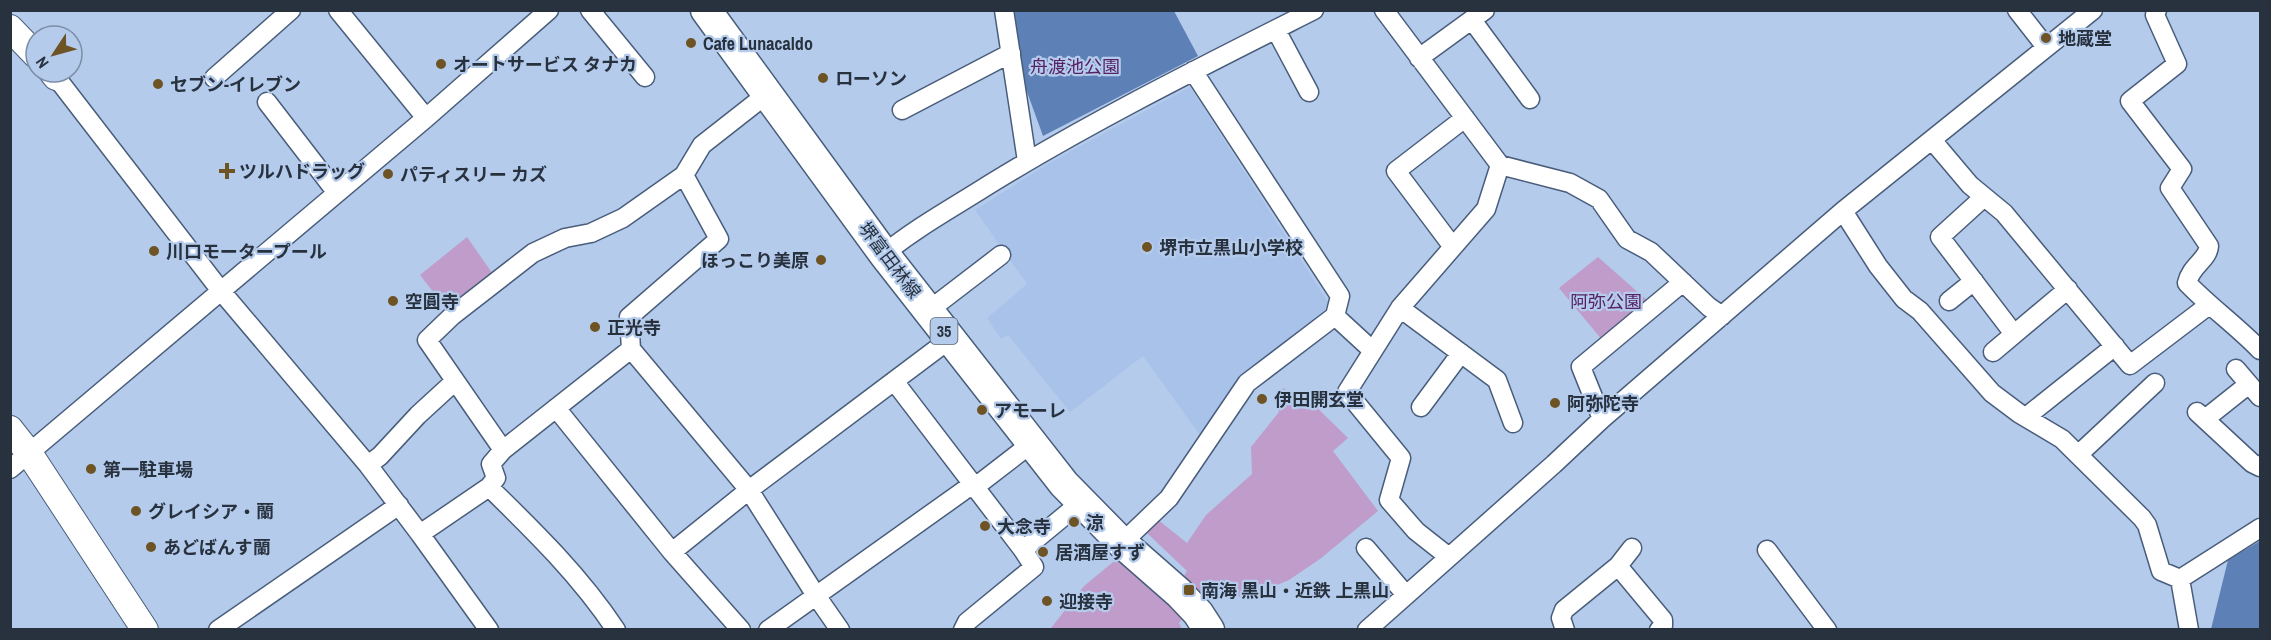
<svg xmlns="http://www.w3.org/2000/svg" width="2271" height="640" font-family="'Archivo Narrow','Noto Sans JP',sans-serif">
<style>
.built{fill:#a8c2ea}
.green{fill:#bf9cca}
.water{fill:#5d81b6}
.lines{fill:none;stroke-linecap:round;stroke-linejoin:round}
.street-casing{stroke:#495d7b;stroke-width:21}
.secondary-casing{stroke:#495d7b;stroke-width:28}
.primary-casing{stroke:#495d7b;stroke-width:33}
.street{stroke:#fff;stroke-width:18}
.secondary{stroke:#fff;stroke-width:26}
.primary{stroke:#fff;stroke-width:30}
.poi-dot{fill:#6e5325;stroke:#b4cbec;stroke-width:2}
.labels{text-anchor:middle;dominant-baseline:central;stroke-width:4.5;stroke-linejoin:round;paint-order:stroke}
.shield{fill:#b4cbec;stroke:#525f72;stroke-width:1.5}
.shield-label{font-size:16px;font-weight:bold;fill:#28313e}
.poi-label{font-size:18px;font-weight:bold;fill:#28313e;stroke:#b4cbec;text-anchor:start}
.park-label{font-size:18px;fill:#562265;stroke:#b4cbec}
.street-label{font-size:18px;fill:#28313e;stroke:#b4cbec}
</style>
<rect width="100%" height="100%" fill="#b4cbec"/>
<!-- built -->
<path class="built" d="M1190 87 1328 302 1322 316 1202 438 1143 356 1070 412 1008 335 1001 339 987 318 1027 284 975 210 1051 162Z"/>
<!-- green -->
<path class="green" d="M467 237 495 277 449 312 420 275Z
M1598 257 1649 302 1603 341 1559 288Z
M1284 388 1292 397 1301 392 1348 438 1333 451 1378 511 1320 559 1289 580 1242 600 1227 581 1201 598 1182 579 1187 571 1147 533 1157 519 1187 543 1206 515 1252 474 1251 447 1279 412 1273 397Z
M1118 558 1136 576 1160 592 1183 618 1179 623 1182 629 1053 630 1051 628 1084 586Z"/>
<!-- water -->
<path class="water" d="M1013 11H1174L1198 56 1043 136 1026 89Z
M2260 541V629H2211L2228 560Z"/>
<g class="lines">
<!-- street casing -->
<g class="street-casing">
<path id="street" d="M338 10 426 118
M590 10 645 77
M1004 10 1027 161
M1384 10 1500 165 1570 183 1599 199 1627 239 1651 252 1709 307 1722 316
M2017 10 2046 47
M2157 10 2155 15 2177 64 2130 101 2182 169 2170 188 2209 246C2208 260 2191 265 2187 283 2210 307 2237 326 2260 350
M1472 20 1530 99
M1276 30 1309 92
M1419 58 1485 10
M1193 71 1340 296 1335 316 1373 351
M56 77 221 291 368 465 420 534 489 630
M214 78 291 10
M767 94 702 145 684 175 719 239 629 317 631 349 749 490 815 594 840 630
M267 102 337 193
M902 110 1011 53
M1932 140 1970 185 2004 213 2130 365 2209 305
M1984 197 1940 237 2014 334
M1843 211 1878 266 1904 299 1920 311 1992 393 2020 414 2062 439 2142 518 2147 525 2161 571 2180 579
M1453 247 1396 171 1465 118
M884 254C917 227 954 207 990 184 1094 120 1205 65 1314 10
M1949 301 1974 281
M1400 308 1497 380 1513 423
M928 311 1001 255
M1993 352 2068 289
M2236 369 2260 397
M894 381 1023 550 1034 567 967 622 963 630
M1421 407 1461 353
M556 408 672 552 741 630
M2197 412 2252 463 2260 467
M2026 417 2115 346
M1602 419 1581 367 1683 282
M2205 419 2249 384
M503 450 427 340 452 316 533 253 565 238 591 233 623 218 684 175
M2078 455 2155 383
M368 465 380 456 418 415 454 382
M10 469 426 118 549 10
M489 487C535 532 580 576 616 630
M420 534 489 487 496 478 491 464 503 450 631 349
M1122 543 1169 498 1247 383 1335 316
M1366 548 1406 595
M1023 550 1080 503
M1767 550 1827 630
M672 552 749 490 950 339
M1449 557 1416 531 1389 500 1401 458 1347 392 1400 308 1486 209 1500 165
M1618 566 1663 620V626L1659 630
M218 630 399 505
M768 630 966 489 975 487 1032 443
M1367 630 1554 464 1602 419 1843 211 2093 10
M1565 630 1561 618 1564 610 1618 566 1632 548
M2189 630 2180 579 2260 528"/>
</g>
<!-- secondary casing -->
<g class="secondary-casing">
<path id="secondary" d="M10 28 36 55
M52 72 56 77
M10 429 29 453 145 630"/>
</g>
<!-- primary casing -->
<g class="primary-casing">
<path id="primary" d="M706 10 884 254 1064 484 1122 543 1179 593 1198 613 1209 630"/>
</g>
<!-- street -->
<use href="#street" class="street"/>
<!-- secondary -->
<use href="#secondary" class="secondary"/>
<!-- primary -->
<use href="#primary" class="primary"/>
</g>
<!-- markers -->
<g class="poi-dot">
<circle cx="2046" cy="38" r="6"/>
<circle cx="691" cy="43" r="6"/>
<circle cx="441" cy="64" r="6"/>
<circle cx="823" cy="78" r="6"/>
<circle cx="158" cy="84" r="6"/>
<path d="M224 162h6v6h6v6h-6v6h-6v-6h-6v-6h6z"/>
<circle cx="388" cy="174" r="6"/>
<circle cx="1147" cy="247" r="6"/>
<circle cx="154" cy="251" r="6"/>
<circle cx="821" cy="260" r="6"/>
<circle cx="393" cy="301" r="6"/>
<circle cx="595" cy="327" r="6"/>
<circle cx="1262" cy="399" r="6"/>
<circle cx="1555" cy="403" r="6"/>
<circle cx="982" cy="410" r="6"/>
<circle cx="91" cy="469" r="6"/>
<circle cx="136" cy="511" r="6"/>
<circle cx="1074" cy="522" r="6"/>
<circle cx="985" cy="526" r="6"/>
<circle cx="151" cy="547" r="6"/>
<circle cx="1043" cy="552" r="6"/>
<rect x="1183" y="584" width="12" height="12" rx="3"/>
<circle cx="1047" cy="601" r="6"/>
</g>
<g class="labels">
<!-- shield labels -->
<rect class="shield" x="930.5" y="318" width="27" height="26" rx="4.5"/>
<g class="shield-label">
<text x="944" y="331">35</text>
</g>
<!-- poi labels -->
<g class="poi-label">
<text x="2058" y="38">地蔵堂</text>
<text x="703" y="43">Cafe Lunacaldo</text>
<text x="453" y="64">オートサービス タナカ</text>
<text x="835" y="78">ローソン</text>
<text x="170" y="84">セブン-イレブン</text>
<text x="239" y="171">ツルハドラッグ</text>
<text x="400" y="174">パティスリー カズ</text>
<text x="1159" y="247">堺市立黒山小学校</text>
<text x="166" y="251">川口モータープール</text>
<text x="809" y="260" text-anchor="end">ほっこり美原</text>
<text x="405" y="301">空圓寺</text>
<text x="607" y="327">正光寺</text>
<text x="1274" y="399">伊田開玄堂</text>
<text x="1567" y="403">阿弥陀寺</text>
<text x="994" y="410">アモーレ</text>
<text x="103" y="469">第一駐車場</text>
<text x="148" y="511">グレイシア・蘭</text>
<text x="1086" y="522">涼</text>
<text x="997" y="526">大念寺</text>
<text x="163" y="547">あどばんす蘭</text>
<text x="1055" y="552">居酒屋すず</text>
<text x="1201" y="590">南海 黒山・近鉄 上黒山</text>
<text x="1059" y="601">迎接寺</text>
</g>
<!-- park labels -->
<g class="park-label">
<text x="1075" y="66">舟渡池公園</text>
<text x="1606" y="301">阿弥公園</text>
</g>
<!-- street labels -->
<g class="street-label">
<text transform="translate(890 260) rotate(53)">堺富田林線</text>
</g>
</g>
<!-- border -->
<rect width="2271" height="640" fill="none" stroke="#28313e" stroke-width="24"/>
<!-- north arrow -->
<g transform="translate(54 54) rotate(234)"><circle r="28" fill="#b4cbec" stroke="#7c8da6" stroke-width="1.5"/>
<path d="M0-4.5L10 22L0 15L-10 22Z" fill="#6e5325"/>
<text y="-9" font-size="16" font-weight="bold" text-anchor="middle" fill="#28313e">N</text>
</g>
</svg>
